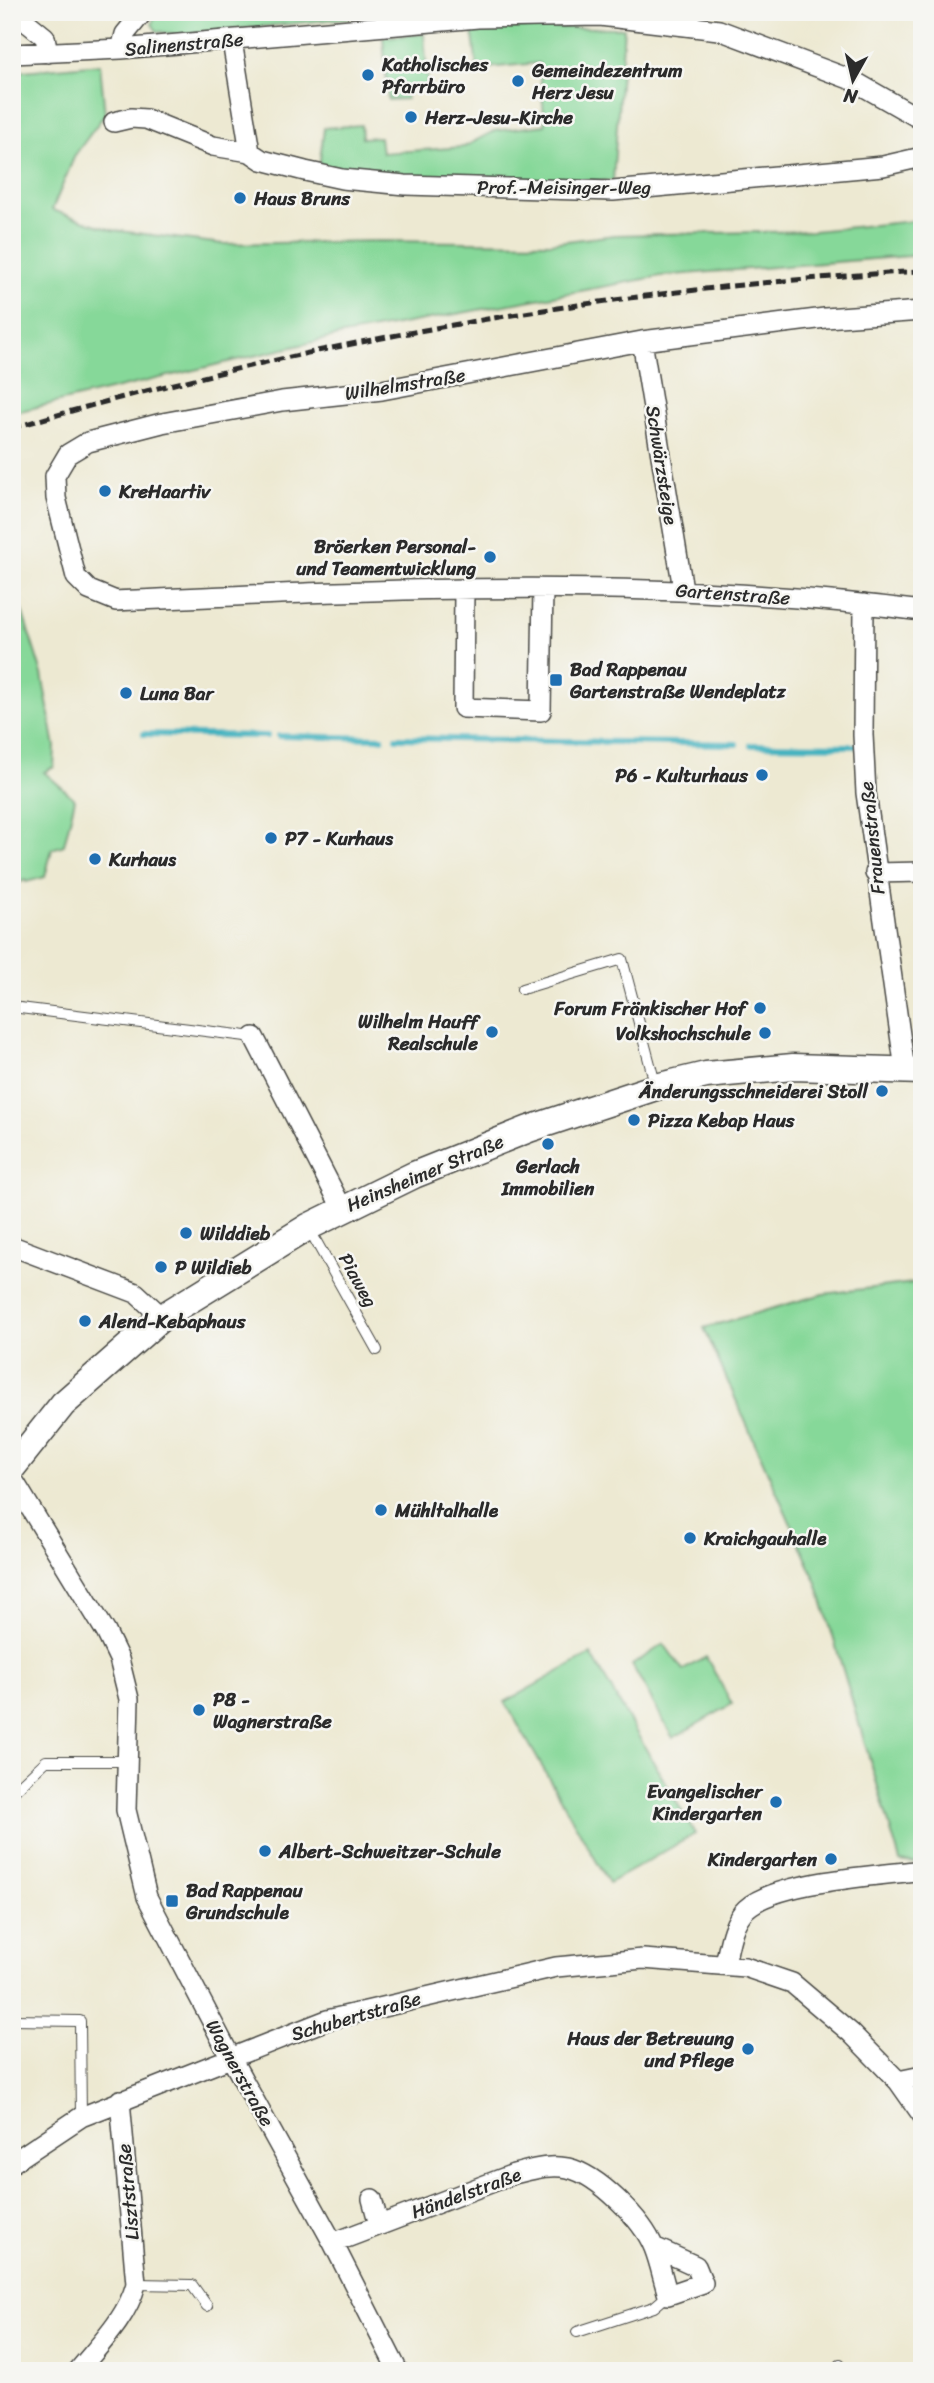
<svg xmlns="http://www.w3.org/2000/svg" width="934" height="2383" font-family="Sriracha,sans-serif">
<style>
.green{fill:#86d899;stroke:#588262;stroke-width:2}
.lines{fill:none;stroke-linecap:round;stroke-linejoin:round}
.stream{stroke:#45b3c0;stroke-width:6}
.lane-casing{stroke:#484844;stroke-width:12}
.street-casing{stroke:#484844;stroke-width:22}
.secondary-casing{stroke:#484844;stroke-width:29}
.lane{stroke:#fff;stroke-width:10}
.street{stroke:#fff;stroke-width:19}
.secondary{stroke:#fff;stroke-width:26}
.rail{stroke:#2b2b2b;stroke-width:5;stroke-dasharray:10 5;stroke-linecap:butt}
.poi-dot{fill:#1f6fb2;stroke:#f6f6f2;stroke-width:2.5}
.labels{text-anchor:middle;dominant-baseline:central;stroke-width:5;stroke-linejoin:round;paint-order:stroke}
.street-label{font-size:19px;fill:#2b2b2b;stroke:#f6f6f2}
.poi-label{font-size:19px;font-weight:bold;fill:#2b2b2b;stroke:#f6f6f2;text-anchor:start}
</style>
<rect width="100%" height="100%" fill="#f6f6f2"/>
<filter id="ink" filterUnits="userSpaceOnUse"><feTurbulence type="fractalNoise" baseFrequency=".0143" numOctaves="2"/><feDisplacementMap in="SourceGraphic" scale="14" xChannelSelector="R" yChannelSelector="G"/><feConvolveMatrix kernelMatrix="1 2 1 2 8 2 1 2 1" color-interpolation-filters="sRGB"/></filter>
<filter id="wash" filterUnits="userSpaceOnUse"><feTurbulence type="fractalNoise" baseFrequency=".00686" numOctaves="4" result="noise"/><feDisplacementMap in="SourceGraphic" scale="28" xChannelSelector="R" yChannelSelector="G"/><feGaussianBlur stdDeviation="1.57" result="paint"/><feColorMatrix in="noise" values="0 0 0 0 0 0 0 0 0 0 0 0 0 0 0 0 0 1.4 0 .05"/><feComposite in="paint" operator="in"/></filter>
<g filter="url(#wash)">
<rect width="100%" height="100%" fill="#ede9d2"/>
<!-- green -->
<path class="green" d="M156 12H410L177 35 157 31 152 24Z
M472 27 624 28 613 181 405 178 319 167 324 128 361 125 362 138 380 137 382 153 464 147 494 131 545 125 539 63 477 69Z
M424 34 428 87 406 88V99L388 100 383 37Z
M100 64 105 114 75 155 52 210 112 230 223 244 378 241 550 243 615 235 814 231 922 220V255L661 276 343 335 12 413V72Z
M12 579 42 674 55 747 54 767 44 772 75 799 64 845 52 849 45 877 26 882 25 880 12 886Z
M922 1282V1864H920L900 1861 817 1583 704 1328 823 1294Z
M664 1644 683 1670 706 1657 732 1704 673 1738 632 1665Z
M591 1654 695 1834 609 1883 505 1702Z"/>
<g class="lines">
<!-- stream -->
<path class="stream" d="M144 734 267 736
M279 736 382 738
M396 738 736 744
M751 745 855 746"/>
</g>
</g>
<g filter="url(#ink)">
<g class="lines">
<!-- lane casing -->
<g class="lane-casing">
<path id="lane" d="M522 989 622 959 656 1087
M12 1007 254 1037
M308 1227 377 1350
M12 1793 46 1761H128
M12 2020 80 2021 81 2117
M136 2284 192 2285 207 2306
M577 2332 654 2307 668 2295
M839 2371 840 2365"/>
</g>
<!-- street casing -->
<g class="street-casing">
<path id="street" d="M14 12 45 37 48 53
M232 41 250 152
M121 49 125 34 143 12
M12 54 121 49 478 18 600 16 719 30 852 80 922 120
M114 122 131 118 146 119 213 146 250 152 262 160 305 171 342 179 405 185 613 191 883 166 922 157
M922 311 825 318 642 341 382 390 282 401 162 423 88 442 68 454 55 476 56 498 76 577 89 590 116 601C384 589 655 576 922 611
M642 341 683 589
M464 589 463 708 541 711 543 589
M864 604 863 735 866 793 905 1070
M875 873 922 872
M254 1037 342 1208
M12 1246 136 1293 162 1317
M12 1478 106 1632 119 1659 129 1699 126 1810 147 1897 231 2058 333 2243 398 2371
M725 1964C729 1946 732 1922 746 1909 775 1881 879 1876 922 1870
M898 2081 922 2076
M12 2163 81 2117 327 2020 556 1967 643 1959 745 1967 792 1983 851 2033 898 2081 922 2115
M372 2199 379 2225
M333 2243 514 2174C531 2170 550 2164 568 2168 598 2175 643 2220 654 2248 660 2263 663 2280 668 2295L703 2283 696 2266 654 2247
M78 2371C100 2344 127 2318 136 2284L120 2100"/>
</g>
<!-- secondary casing -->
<g class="secondary-casing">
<path id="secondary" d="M12 1468 63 1404 162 1317 308 1227 414 1175 529 1129 656 1087 706 1075 793 1067 922 1071"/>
</g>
<!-- lane -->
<use href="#lane" class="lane"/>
<!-- street -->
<use href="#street" class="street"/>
<!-- secondary -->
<use href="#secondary" class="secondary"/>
<!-- rail -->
<path class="rail" d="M12 428C308 341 614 288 922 271"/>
</g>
</g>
<!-- markers -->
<g class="poi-dot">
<circle cx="368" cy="75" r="7"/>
<circle cx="518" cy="81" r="7"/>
<circle cx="411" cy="117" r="7"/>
<circle cx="240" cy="198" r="7"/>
<circle cx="105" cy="491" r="7"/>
<circle cx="490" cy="557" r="7"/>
<rect x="549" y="673" width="14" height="14" rx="3.5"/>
<circle cx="126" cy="693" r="7"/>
<circle cx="762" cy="775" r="7"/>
<circle cx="271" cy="838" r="7"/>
<circle cx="95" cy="859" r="7"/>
<circle cx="760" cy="1008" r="7"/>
<circle cx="492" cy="1032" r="7"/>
<circle cx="765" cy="1033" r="7"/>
<circle cx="882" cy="1091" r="7"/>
<circle cx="634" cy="1120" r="7"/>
<circle cx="548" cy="1144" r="7"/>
<circle cx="186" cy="1233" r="7"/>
<circle cx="161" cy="1267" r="7"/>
<circle cx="85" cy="1321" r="7"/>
<circle cx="381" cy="1510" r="7"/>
<circle cx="690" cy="1538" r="7"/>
<circle cx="199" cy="1710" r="7"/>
<circle cx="776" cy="1802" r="7"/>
<circle cx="265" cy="1851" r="7"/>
<circle cx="831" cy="1859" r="7"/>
<rect x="165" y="1894" width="14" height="14" rx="3.5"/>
<circle cx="748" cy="2049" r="7"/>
</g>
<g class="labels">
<!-- street labels -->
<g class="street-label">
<text transform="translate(184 44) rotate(-5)">Salinenstraße</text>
<text x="564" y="187">Prof.-Meisinger-Weg</text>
<text transform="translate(405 384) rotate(-9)">Wilhelmstraße</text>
<text transform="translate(662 465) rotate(81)">Schwärzsteige</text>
<text transform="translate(733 594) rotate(4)">Gartenstraße</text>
<text transform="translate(872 838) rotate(-96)">Frauenstraße</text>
<text transform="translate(425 1173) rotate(-23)">Heinsheimer Straße</text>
<text transform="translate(358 1280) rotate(61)">Piaweg</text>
<text transform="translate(356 2016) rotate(-16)">Schubertstraße</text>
<text transform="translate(240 2073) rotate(61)">Wagnerstraße</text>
<text transform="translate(128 2192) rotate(-95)">Lisztstraße</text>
<text transform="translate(466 2193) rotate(-20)">Händelstraße</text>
</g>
<!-- poi labels -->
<g class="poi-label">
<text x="382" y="64">Katholisches<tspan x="382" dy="22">Pfarrbüro</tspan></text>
<text x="532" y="70">Gemeindezentrum<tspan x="532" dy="22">Herz Jesu</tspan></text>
<text x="425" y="117">Herz-Jesu-Kirche</text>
<text x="254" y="198">Haus Bruns</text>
<text x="119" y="491">KreHaartiv</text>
<text x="476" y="546" text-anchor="end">Bröerken Personal-<tspan x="476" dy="22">und Teamentwicklung</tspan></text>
<text x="570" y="669">Bad Rappenau<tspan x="570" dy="22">Gartenstraße Wendeplatz</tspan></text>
<text x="140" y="693">Luna Bar</text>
<text x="748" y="775" text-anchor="end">P6 - Kulturhaus</text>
<text x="285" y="838">P7 - Kurhaus</text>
<text x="109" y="859">Kurhaus</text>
<text x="746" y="1008" text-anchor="end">Forum Fränkischer Hof</text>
<text x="478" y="1021" text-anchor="end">Wilhelm Hauff<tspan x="478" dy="22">Realschule</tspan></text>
<text x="751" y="1033" text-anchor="end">Volkshochschule</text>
<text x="868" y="1091" text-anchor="end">Änderungsschneiderei Stoll</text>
<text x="648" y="1120">Pizza Kebap Haus</text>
<text x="548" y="1166" text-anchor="middle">Gerlach<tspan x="548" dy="22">Immobilien</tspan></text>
<text x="200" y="1233">Wilddieb</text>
<text x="175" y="1267">P Wildieb</text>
<text x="99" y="1321">Alend-Kebaphaus</text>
<text x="395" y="1510">Mühltalhalle</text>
<text x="704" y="1538">Kraichgauhalle</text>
<text x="213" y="1699">P8 -<tspan x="213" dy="22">Wagnerstraße</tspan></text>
<text x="762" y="1791" text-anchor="end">Evangelischer<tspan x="762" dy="22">Kindergarten</tspan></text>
<text x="279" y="1851">Albert-Schweitzer-Schule</text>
<text x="817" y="1859" text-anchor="end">Kindergarten</text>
<text x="186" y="1890">Bad Rappenau<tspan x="186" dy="22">Grundschule</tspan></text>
<text x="734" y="2038" text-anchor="end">Haus der Betreuung<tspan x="734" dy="22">und Pflege</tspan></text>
</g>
</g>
<!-- margin -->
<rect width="934" height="2383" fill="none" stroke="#f6f6f2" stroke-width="42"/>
<!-- north arrow -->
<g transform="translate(853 80) rotate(188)" stroke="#f6f6f2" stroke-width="5" paint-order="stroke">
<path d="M0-5L12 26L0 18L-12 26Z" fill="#2b2b2b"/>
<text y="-10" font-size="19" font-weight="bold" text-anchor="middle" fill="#2b2b2b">N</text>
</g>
</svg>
